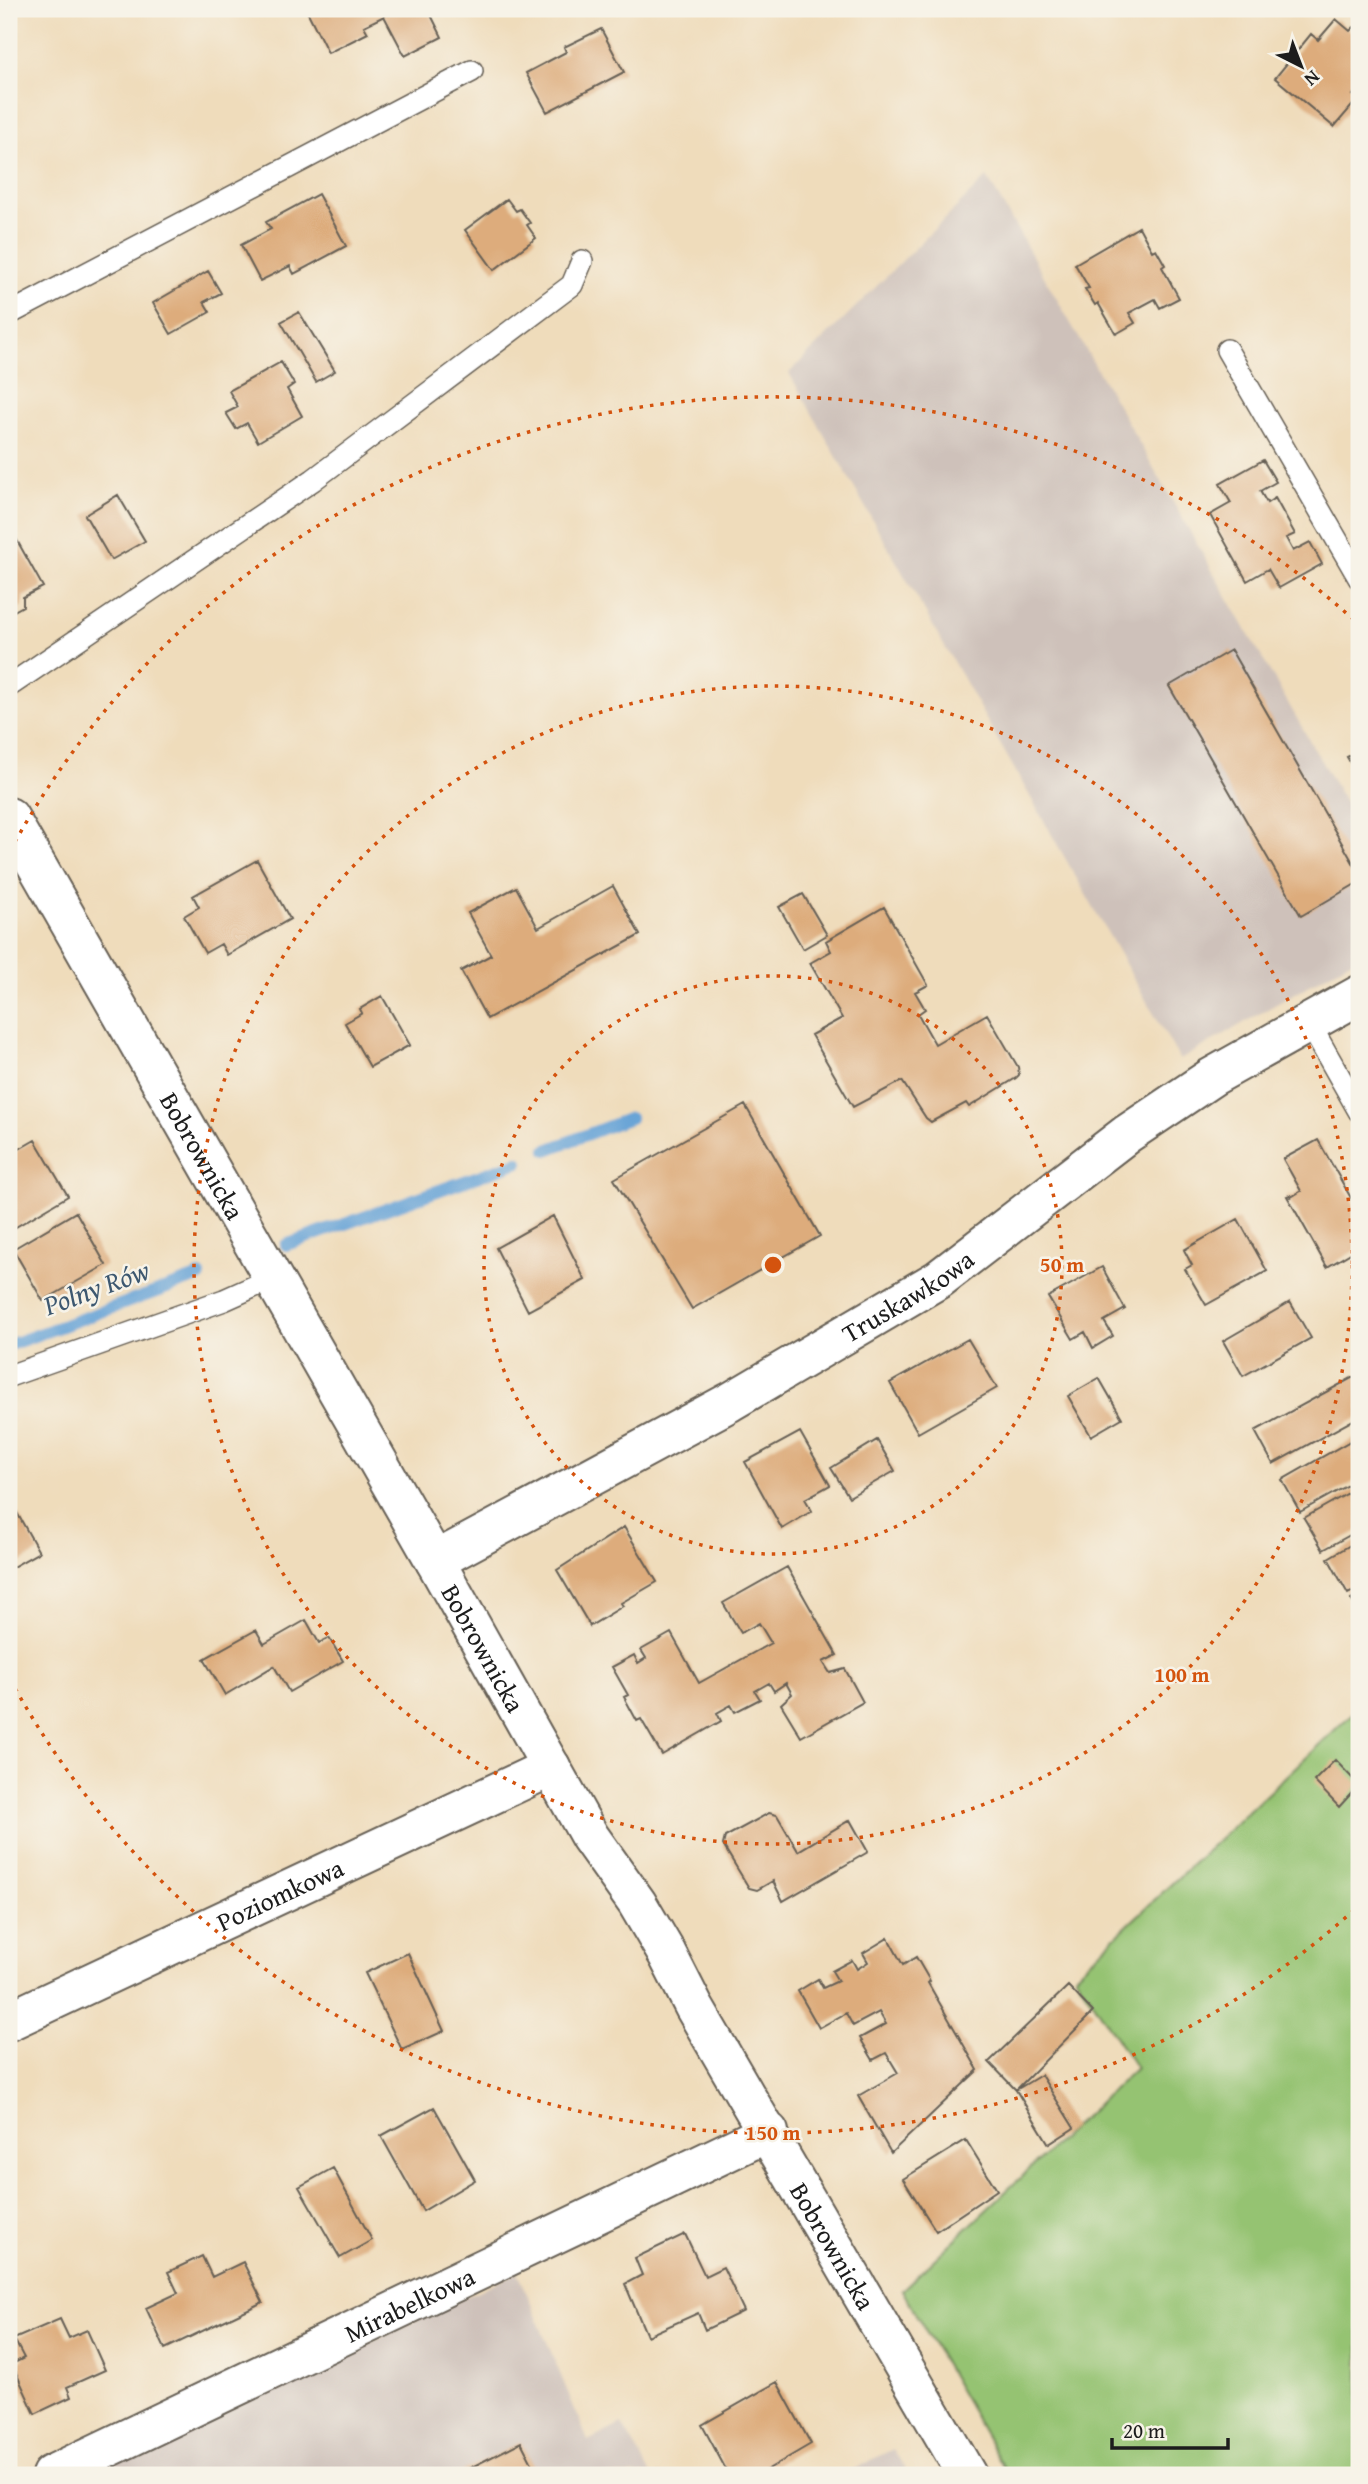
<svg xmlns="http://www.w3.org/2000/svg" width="1368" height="2484" font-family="'Gentium Book Plus',serif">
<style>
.industrial{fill:#cec1ba}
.green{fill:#95c372;stroke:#587047;stroke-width:2}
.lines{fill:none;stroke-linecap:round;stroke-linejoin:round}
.stream{stroke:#65a2d6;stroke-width:12}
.building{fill:#ddac7b}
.service-casing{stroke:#665f54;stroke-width:24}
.minor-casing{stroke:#665f54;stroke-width:42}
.service{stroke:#fff;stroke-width:21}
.minor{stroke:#fff;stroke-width:38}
.ring{fill:none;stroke:#d4530e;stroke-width:3.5;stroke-dasharray:3.5 7}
.labels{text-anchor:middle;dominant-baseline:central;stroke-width:5;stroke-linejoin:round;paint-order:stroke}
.street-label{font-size:26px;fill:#1c1c1c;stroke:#f7f3e8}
.water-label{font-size:28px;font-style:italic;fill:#3d5870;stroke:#f7f3e8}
.centre{fill:#d4530e;stroke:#f7f3e8;stroke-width:3.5}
.ring-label{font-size:21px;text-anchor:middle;font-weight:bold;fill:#d4530e;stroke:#f7f3e8;stroke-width:5;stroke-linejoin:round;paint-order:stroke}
</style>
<rect width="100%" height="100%" fill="#f7f3e8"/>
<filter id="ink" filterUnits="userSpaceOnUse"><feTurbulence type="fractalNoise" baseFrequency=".0143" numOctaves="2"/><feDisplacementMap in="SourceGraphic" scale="14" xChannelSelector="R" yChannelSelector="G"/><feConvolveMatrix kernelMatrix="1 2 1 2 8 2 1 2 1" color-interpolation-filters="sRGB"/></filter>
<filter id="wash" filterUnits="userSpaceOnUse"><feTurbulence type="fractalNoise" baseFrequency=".00686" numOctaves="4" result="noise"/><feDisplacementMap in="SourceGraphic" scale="28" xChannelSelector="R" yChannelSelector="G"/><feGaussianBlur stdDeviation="1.57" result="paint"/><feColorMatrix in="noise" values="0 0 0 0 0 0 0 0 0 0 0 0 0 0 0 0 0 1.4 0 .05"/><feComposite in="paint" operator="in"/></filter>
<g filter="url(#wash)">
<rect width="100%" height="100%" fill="#efdcbb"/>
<!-- industrial -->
<path class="industrial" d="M987 177 1359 827V956L1180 1060 789 373Z
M518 2272 588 2441 622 2424 651 2475H90Z
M893 2449 909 2475H842Z"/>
<!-- green -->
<path class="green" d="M1359 1707V2475H1008L902 2290 1136 2068 1075 1975Z"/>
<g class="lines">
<!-- stream -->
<path class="stream" d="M547 1150 630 1118
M286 1245 518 1162
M9 1345 200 1276"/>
</g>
<g id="blocks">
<!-- building -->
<path class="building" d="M306 9H428L442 37 405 56 384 16 364 26 368 33 328 53Z
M1336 19 1350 31 1354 27 1359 31V87L1353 95 1358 99 1334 127 1275 78 1311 34 1318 40Z
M601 29 624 72 547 112 526 73 566 52 564 47Z
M318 194 346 246 294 274 290 266 260 281 241 245 271 229 266 222Z
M507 199 516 211 520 209 530 223 527 225 536 238 494 270 465 230Z
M1139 227 1152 251 1156 249 1165 265 1162 267 1179 298 1160 308 1155 299 1129 313 1135 323 1116 334 1098 303 1095 305 1085 289 1089 288 1075 264Z
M208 271 221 293 204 302 210 312 171 334 153 303Z
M299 312 335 371 316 382 281 322Z
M281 362 294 384 287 389 302 416 258 442 247 423 236 429 226 413 238 407 229 391Z
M1263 460 1276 482 1260 491 1267 503 1275 498 1295 534 1286 538 1293 551 1310 542 1322 564 1279 588 1268 569 1247 581 1210 515 1231 503 1220 484Z
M118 495 145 541 111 560 85 515Z
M9 526 43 587 23 597V606L14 611 9 610Z
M1231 650 1359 873V882L1301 916 1169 686Z
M1359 751V778L1347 757Z
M257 860 290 919 227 955 221 944 205 953 184 916 199 907 193 896Z
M613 886 640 935 487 1019 461 971 491 955 468 913 516 887 538 928Z
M803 894 827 935 803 949 779 907Z
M884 907 928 985 915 992 925 1009 918 1014 935 1044 987 1014 1018 1067 1019 1075 1016 1078 969 1107 966 1103 931 1122 926 1118 902 1081 853 1107 811 1035 842 1018 810 963 831 951 826 941Z
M382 996 410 1045 370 1067 345 1023 362 1013 360 1009Z
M745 1105 820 1236 692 1309 614 1179Z
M35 1140 68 1196 9 1231V1155Z
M1318 1140 1359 1212V1248L1327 1267 1287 1196 1290 1195 1291 1197 1301 1191 1283 1159Z
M76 1212 106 1265 43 1301 13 1249Z
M553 1216 585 1280 528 1311 496 1248Z
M1238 1219 1267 1271 1206 1305 1185 1269 1192 1265 1184 1250Z
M1102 1267 1125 1309 1104 1321 1113 1336 1093 1348 1085 1332 1073 1339 1048 1297Z
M1290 1302 1311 1338 1243 1376 1223 1341Z
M968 1339 997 1388 918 1433 890 1383Z
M1359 1374V1417L1273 1464 1255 1431Z
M1099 1378 1122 1418 1091 1436 1068 1396Z
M800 1432 830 1485 805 1499 812 1511 782 1529 745 1462Z
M1359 1436V1479L1300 1512 1282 1480Z
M877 1440 895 1471 849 1497 831 1468Z
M1359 1487V1530L1323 1550 1304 1518Z
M16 1511 39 1552 9 1569V1515Z
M624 1527 657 1582 621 1603 623 1606 590 1626 557 1570Z
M1359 1540V1588L1348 1594 1328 1558Z
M787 1567 837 1655 823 1662 830 1673 845 1669 863 1702 801 1737 781 1704 792 1694 786 1683 774 1691 769 1683 755 1691 760 1699 735 1712 731 1705 717 1713 721 1721 662 1755 641 1719 637 1721 624 1697 628 1695 612 1667 634 1655 638 1663 646 1658 641 1650 671 1633 699 1683 771 1643 759 1623 741 1633 723 1603Z
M1359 1594V1613L1351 1599Z
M306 1620 319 1643 329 1638 343 1661 289 1692 274 1666 225 1695 204 1659 256 1630 264 1644Z
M1335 1760 1359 1785 1339 1807 1314 1781Z
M769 1813 777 1815 798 1851 850 1820 868 1852 783 1901 773 1881 757 1890 749 1888 723 1845 725 1837Z
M888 1938 903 1965 916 1957 930 1981 928 1983 978 2070 891 2153 858 2096 898 2073 886 2053 873 2060 860 2038 886 2024 879 2012 853 2026 846 2013 819 2028 798 1991 818 1979 823 1988 838 1981 832 1971 852 1960 857 1969 868 1962 863 1953Z
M408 1953 444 2031 402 2050 365 1973Z
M1068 1986 1093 2012 1016 2090 989 2062Z
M1041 2075 1074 2128 1049 2144 1016 2090Z
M434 2107 475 2180 423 2211 381 2136Z
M966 2140 997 2190 936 2231 903 2179Z
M333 2168 372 2240 340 2258 299 2187Z
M685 2234 705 2276 723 2267 744 2311 705 2330 698 2313 647 2336 625 2284 642 2275 635 2258Z
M202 2256 212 2277 243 2262 263 2302 165 2349 146 2308 178 2293 168 2272Z
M60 2319 69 2338 87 2330 105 2370 67 2387 71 2397 35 2414 12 2364 24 2358 14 2339Z
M777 2382 811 2444 758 2475H729L702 2425Z
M521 2442 538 2475H456Z"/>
</g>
</g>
<g filter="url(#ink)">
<use href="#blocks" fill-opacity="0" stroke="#665f54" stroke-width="2"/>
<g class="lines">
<!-- service casing -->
<g class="service-casing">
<path id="service" d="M9 314 472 71
M1227 350 1359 578
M9 686 313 480 572 285 582 261
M1309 1023 1359 1111
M9 1376 224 1300 273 1278"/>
</g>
<!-- minor casing -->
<g class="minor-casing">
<g id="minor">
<path id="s1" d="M9 817 435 1561 590 1837 637 1903 667 1954 694 2007 967 2475"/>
<path id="s2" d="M435 1561 730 1402 939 1279 1127 1134 1212 1077 1359 995"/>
<path id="s3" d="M9 2021 551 1767"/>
<path id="s4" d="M51 2475 769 2132"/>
</g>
</g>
<!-- service -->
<use href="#service" class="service"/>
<!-- minor -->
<use href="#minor" class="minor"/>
</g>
</g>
<!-- distance rings -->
<g class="ring">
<circle cx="773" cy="1265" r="289"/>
<circle cx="773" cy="1265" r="579"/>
<path d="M1354 1910A868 868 0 0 1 10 1679M10 851A868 868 0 0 1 1354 620"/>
</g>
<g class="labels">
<!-- street labels -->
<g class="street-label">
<text stroke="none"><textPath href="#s1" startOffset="390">Bobrownicka</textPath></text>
<text stroke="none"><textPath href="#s2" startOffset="542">Truskawkowa</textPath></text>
<text stroke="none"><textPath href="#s1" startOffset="957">Bobrownicka</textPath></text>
<text stroke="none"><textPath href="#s3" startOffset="299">Poziomkowa</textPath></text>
<text stroke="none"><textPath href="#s1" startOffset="1650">Bobrownicka</textPath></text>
<text stroke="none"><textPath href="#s4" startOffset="397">Mirabelkowa</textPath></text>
</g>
<!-- water labels -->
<g class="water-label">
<text transform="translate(96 1287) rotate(-20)">Polny Rów</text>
</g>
</g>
<circle cx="773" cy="1265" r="10" class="centre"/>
<g class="ring-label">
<text x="1062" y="1272">50 m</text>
<text x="1182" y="1682">100 m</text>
<text x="773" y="2140">150 m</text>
</g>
<!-- margin -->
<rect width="1368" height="2484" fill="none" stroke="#f7f3e8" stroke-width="35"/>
<!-- north arrow -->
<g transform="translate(1301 66) rotate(138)" stroke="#f7f3e8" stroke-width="5" paint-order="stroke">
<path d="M0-5L12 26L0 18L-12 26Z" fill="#1c1c1c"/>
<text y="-10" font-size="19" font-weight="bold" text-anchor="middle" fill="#1c1c1c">N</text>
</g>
<!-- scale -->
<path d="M1112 2438v10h116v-10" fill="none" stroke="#1c1c1c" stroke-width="3.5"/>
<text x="1123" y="2438" font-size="21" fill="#1c1c1c" stroke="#f7f3e8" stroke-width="5" paint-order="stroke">20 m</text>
</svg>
